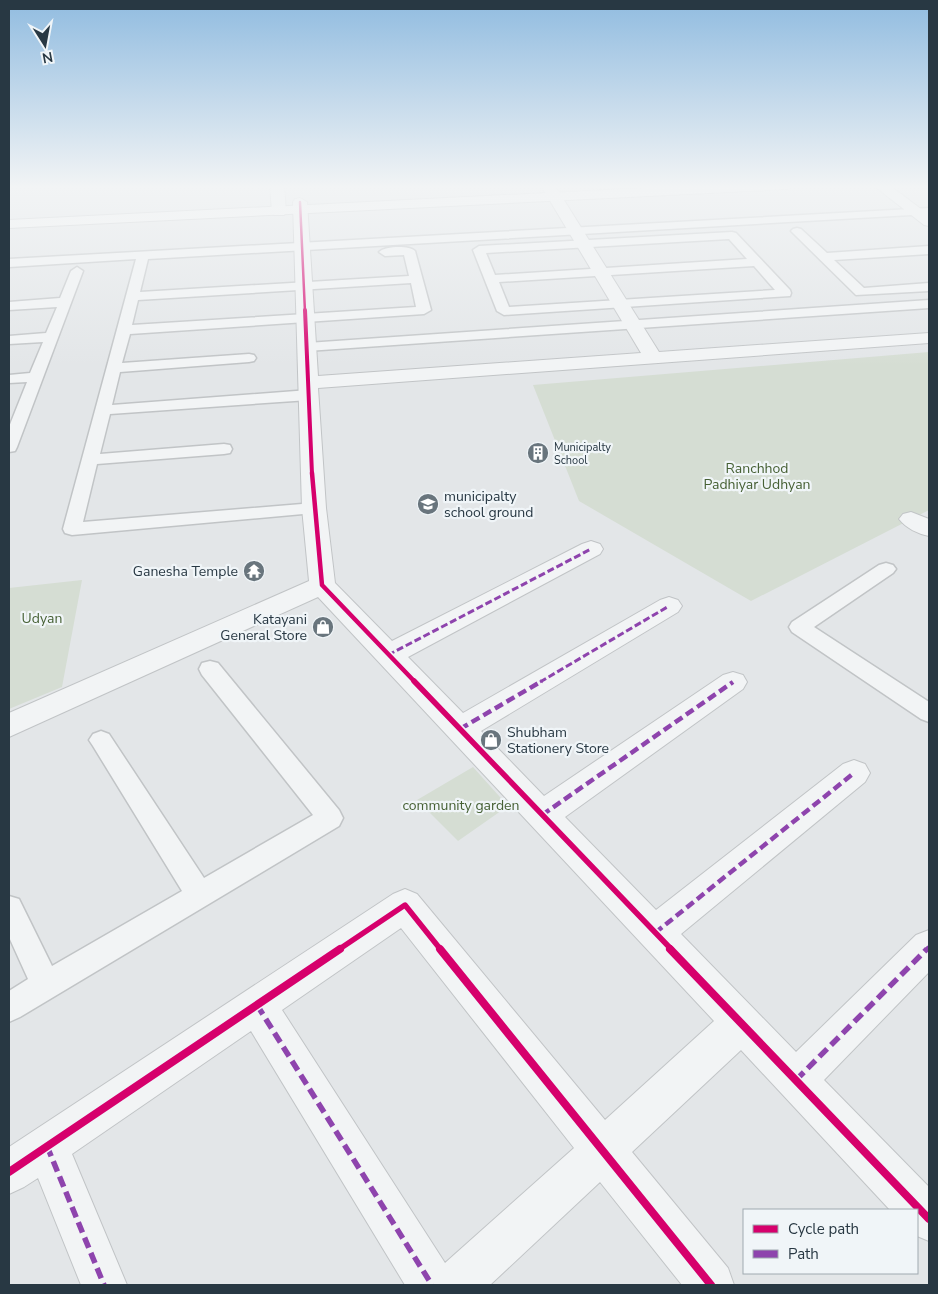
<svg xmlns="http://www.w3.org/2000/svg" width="938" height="1294" font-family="'Nunito Sans',sans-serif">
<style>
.green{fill:#d5ddd3}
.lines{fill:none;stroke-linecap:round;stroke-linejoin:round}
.lane-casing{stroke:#c1c4c6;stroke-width:3}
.street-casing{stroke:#c1c4c6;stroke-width:2}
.secondary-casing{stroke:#c1c4c6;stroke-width:2}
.lane{fill:#f2f4f5;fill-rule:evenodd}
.street{fill:#f2f4f5;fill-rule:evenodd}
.secondary{fill:#f6f7f7;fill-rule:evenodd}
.quiet-far2{stroke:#8e44ad;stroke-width:3;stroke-dasharray:7 3;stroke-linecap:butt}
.quiet-far1{stroke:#8e44ad;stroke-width:4.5;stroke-dasharray:9 4.5;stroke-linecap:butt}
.quiet{stroke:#8e44ad;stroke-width:5.5;stroke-dasharray:11 5.5;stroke-linecap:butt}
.cycleway-far4-casing{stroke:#f0f5f8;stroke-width:4.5}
.cycleway-far3-casing{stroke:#f0f5f8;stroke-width:6}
.cycleway-far2-casing{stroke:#f0f5f8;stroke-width:8}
.cycleway-far1-casing{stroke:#f0f5f8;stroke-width:9}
.cycleway-casing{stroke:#f0f5f8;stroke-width:11}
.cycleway-far4{stroke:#d6006c;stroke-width:2.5}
.cycleway-far3{stroke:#d6006c;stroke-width:4}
.cycleway-far2{stroke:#d6006c;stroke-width:4.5}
.cycleway-far1{stroke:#d6006c;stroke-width:5.5}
.cycleway{stroke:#d6006c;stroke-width:8}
.labels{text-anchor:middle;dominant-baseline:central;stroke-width:4.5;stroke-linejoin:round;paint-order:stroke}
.far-poi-label{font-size:11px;fill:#283843;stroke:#f0f5f8;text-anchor:start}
.park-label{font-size:14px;fill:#466034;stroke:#f0f5f8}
.poi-label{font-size:14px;fill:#283843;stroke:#f0f5f8;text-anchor:start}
</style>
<rect width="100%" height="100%" fill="#e3e6e8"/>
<!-- green -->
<path class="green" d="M929 352V510L751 601 579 501 533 385Z
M82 580 62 687 9 709V588Z
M473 767 508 806 458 841 417 800Z"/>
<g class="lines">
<!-- lane casing -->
<g class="lane-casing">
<path id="lane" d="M929 208V214L148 259 140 292 409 276 404 255 385 256 379 252C385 246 409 245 415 251L431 310 424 314 130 334 122 363 249 354 254 355 256 358 254 361 249 362 120 372 112 405 309 390 314 392 317 395 314 398 309 400 110 414 100 454 224 444 230 445 232 449 230 453 224 454 97 464 83 522 314 503 320 504 323 508 320 512 314 513 72 535 65 533 63 529 136 259 9 267V259ZM411 283 416 307 132 325 138 300Z
M797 228 801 229 827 253 929 246V254L834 260 864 288 929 283V291L856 295 793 233 791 231 793 229Z
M732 232 736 233 790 290 791 293 790 296 504 315 497 311 473 250 479 246ZM729 239 747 259 495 275 486 253ZM754 266 775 290 509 307 499 282Z
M77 267 83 271 17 447 15 451 9 452V427L27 382 9 383V375L30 373 43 342 9 344V336L46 333 57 307 9 310V302L60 298 71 271Z
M929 300V308L307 351 302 350 300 347 302 344 307 343Z
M886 563 893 565 896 569 893 573 814 627 929 702V722L921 719 792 632 789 627 792 622 879 565Z
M210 661 218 663 339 810 343 818 339 826 20 1017 9 1022V991L28 979 9 937V896L19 899 52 966 182 891 93 746 89 740 93 734 101 731 109 734 204 878 313 815 202 675 199 669 202 663Z"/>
</g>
<!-- street casing -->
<g class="street-casing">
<path id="street" d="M270 185H284L286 212 284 215H274L272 212Z
M550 185 557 189 659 352 929 333V343L318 388 326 508 335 583 392 641 582 544 591 541 600 544 603 549 600 554 408 657 463 713 660 600 669 597 678 600 682 606 678 612 481 731 544 796 723 675 733 672 743 675 747 682 743 689 565 817 656 910 843 764 854 760 865 764 870 773 865 782 681 934 796 1052 916 935 929 930V972L824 1080 929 1187V1241L917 1236V1210H890L741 1050 632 1152 728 1268 734 1285H682L600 1182 490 1285H405L251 1031 72 1154 127 1285H81L38 1178 24 1187 9 1194V1147L393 894 405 889 417 894 605 1120 714 1021 318 597 9 737V713L309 581 302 508 293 202 295 199 300 198 307 202 318 376 641 353 543 189 545 186ZM401 928 574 1148 445 1263 282 1010Z
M873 185H889L929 215V226L924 225Z
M911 512 929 519V536C918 534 906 528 899 519L903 514Z"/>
</g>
<!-- secondary casing -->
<g class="secondary-casing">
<path id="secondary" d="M706 185H795L788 189 9 228V220Z"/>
</g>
<!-- lane -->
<use href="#lane" class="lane"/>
<!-- street -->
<use href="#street" class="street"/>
<!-- secondary -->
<use href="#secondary" class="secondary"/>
<!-- quiet-far2 -->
<path class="quiet-far2" d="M388 655 591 549
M540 682 669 606"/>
<!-- quiet-far1 -->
<path class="quiet-far1" d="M460 729 542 681
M542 815 733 682
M655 933 854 773
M926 950 929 947"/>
<!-- quiet -->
<path class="quiet" d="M257 1005 432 1285
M796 1080 927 949
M47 1146 104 1285"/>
<!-- cycleway-far4 casing -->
<g class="cycleway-far4-casing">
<path id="cycleway-far4" d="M300 202 305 312"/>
</g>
<!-- cycleway-far3 casing -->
<g class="cycleway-far3-casing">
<path id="cycleway-far3" d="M305 310 312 474"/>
</g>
<!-- cycleway-far2 casing -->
<g class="cycleway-far2-casing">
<path id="cycleway-far2" d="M312 473 322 585 415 682"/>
</g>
<!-- cycleway-far1 casing -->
<g class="cycleway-far1-casing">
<path id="cycleway-far1" d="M414 681 672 950
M338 950 405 905 441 950"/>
</g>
<!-- cycleway casing -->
<g class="cycleway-casing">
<path id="cycleway" d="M440 949 711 1285
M670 949 929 1219
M9 1172 340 949"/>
</g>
<!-- cycleway-far4 -->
<use href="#cycleway-far4" class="cycleway-far4"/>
<!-- cycleway-far3 -->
<use href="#cycleway-far3" class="cycleway-far3"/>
<!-- cycleway-far2 -->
<use href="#cycleway-far2" class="cycleway-far2"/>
<!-- cycleway-far1 -->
<use href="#cycleway-far1" class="cycleway-far1"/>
<!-- cycleway -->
<use href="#cycleway" class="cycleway"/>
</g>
<!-- sky -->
<linearGradient id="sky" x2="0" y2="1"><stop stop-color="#91bce0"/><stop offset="0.51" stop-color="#f2f4f5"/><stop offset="1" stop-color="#f2f4f5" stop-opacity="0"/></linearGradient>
<rect width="938" height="366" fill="url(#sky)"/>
<!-- icons -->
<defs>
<g id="building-disc" transform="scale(1.125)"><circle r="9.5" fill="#69757d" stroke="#f0f5f8"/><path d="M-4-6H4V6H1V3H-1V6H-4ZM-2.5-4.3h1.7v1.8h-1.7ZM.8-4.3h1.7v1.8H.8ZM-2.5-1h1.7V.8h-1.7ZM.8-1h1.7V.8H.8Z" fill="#fff"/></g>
<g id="school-disc" transform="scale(1.125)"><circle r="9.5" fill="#69757d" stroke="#f0f5f8"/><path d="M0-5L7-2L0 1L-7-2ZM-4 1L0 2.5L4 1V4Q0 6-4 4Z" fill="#fff"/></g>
<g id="temple-disc" transform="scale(1.125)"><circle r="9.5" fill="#69757d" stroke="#f0f5f8"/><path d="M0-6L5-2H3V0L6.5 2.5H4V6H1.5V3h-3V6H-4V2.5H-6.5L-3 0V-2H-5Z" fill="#fff"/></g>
<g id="shop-disc" transform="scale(1.125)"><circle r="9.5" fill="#69757d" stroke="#f0f5f8"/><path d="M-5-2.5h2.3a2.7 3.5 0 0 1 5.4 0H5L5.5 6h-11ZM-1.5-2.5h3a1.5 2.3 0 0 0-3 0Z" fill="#fff"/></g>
</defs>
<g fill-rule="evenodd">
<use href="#building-disc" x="538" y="453"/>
<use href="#school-disc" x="428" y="504"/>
<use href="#temple-disc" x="254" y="571"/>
<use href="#shop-disc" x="323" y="627"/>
<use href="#shop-disc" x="491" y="740"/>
</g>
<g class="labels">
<!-- far-poi labels -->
<g class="far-poi-label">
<text x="554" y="447">Municipalty<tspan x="554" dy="13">School</tspan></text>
</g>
<!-- park labels -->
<g class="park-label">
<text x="757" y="468">Ranchhod<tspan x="757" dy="16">Padhiyar Udhyan</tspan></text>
<text x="42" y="618">Udyan</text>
<text x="461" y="805">community garden</text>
</g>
<!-- poi labels -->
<g class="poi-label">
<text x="444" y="496">municipalty<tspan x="444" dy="16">school ground</tspan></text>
<text x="238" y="571" text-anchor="end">Ganesha Temple</text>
<text x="307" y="619" text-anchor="end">Katayani<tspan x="307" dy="16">General Store</tspan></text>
<text x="507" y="732">Shubham<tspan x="507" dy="16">Stationery Store</tspan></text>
</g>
</g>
<!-- border -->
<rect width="938" height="1294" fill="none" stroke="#283843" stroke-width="20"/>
<!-- legend -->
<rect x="743" y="1209" width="175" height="65" fill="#f0f5f8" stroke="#a0a9b0"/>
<rect x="753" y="1225" width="25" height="8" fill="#d6006c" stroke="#a0a9b0"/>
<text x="788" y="1234" font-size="15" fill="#283843">Cycle path</text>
<rect x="753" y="1250" width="25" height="8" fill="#8e44ad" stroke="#a0a9b0"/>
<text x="788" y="1259" font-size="15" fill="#283843">Path</text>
<!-- north arrow -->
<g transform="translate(45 45) rotate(169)" stroke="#f0f5f8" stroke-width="4" paint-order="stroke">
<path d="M0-4L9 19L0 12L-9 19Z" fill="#283843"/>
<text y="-8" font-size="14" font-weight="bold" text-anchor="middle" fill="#283843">N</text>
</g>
</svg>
